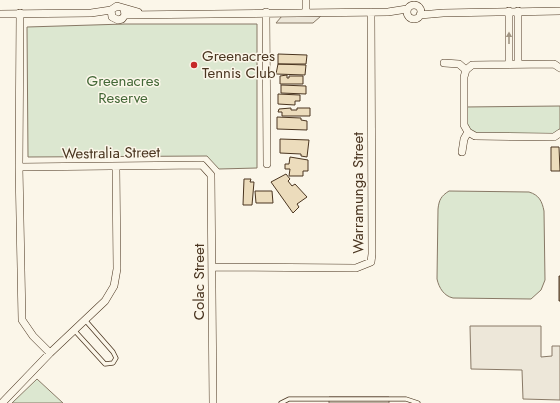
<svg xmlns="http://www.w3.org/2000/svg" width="560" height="403" font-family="Jost,sans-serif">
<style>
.green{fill:#dce7d0;stroke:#887966}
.parking{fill:#ede7d9;stroke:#887966}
.building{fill:#ecdcbc;stroke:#4a3520}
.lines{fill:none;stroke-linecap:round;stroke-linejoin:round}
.service-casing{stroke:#4a3520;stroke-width:5}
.minor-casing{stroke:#4a3520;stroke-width:8}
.service{stroke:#fbf6e9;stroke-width:3.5}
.minor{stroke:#fbf6e9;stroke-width:7}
.oneway{fill:#a29684}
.poi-dot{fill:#c62828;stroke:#fbf6e9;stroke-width:1.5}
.labels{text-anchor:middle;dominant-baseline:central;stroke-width:3;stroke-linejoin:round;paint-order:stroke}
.poi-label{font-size:15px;fill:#4a3520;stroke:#fbf6e9;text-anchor:start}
.park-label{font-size:15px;fill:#436837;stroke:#fbf6e9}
.street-label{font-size:15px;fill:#4a3520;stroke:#fbf6e9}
</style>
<rect width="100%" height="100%" fill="#fbf6e9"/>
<!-- green -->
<path class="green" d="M125 24H257V168L219 169 207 156 28 157 27 27Z
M560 106V133L554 137 475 136 468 132 464 107Z
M449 191 529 192C539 195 542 201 544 211L545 280 541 290 531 299 453 298C444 296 439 288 437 279L438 209C439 200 441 196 449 191Z
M37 379 63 403H12Z"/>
<!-- parking -->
<path class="parking" d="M282 16H321L313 23H276Z
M470 326H541V357L552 356V346H560V400L523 399 522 370 471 369Z
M329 397H389V403H329Z"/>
<!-- building -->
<path class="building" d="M278 54 307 55 306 64H278Z
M278 64 306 65 305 75 276 74Z
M287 75V78H289V76H303V84H280V76Z
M281 85 306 86V94L281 93Z
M278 94 300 95V101H295V105L278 104Z
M291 108V110H297V108H310V116H282V112H278L279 109Z
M277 117 301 118V120L307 121V130L277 129Z
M280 139 309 140 307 157 301 156V154L280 153Z
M551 147H559L560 171H551Z
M290 157 308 160V171H303V176H289L290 169H285V164H289Z
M286 174 290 179 288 181 292 186 295 184 307 197 297 204 299 207 293 213 271 182Z
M244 179H251L250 182H254L252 205H243Z
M255 191H272L273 203H256Z
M559 276H560V301H559Z"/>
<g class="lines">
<!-- service casing -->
<g class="service-casing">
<path id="service" d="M74 330 105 364 113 363 116 358 113 352 85 320
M281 403 289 399H406L418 403"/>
</g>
<!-- minor casing -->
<g class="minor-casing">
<path id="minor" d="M306 0V12
M407 12a7 7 0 1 1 14 0a7 7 0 1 1-14 0Z
M124 9 125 15 122 19 118 20 112 17 111 10 117 6 138 12
M266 12 267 164
M20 13 19 167 22 320 33 336 50 353
M0 14 91 13 111 10
M125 15 388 12 407 9
M420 15 443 13 560 11
M444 63 459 64 466 70
M509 64V11
M518 64V11
M560 68 554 64 472 65 466 70 464 77V125L468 132 475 136 554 137 560 133
M462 152 464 139 468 132
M19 167 202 165 211 175 213 403
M212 267 356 268 371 262 372 254 371 12
M2 403 50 353 105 301 114 286 117 269 116 167"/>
</g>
<!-- service -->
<use href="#service" class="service"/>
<!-- minor -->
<use href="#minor" class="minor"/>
</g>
<!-- one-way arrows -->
<defs><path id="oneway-solid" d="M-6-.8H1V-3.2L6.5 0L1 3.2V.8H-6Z"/></defs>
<use class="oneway" href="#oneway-solid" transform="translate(509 38) rotate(-90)"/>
<!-- markers -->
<circle class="poi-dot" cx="194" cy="65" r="4"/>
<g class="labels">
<!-- poi labels -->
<g class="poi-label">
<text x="202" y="56">Greenacres<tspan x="202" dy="17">Tennis Club</tspan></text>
</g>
<!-- park labels -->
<g class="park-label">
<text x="123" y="81">Greenacres<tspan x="123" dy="17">Reserve</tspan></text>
</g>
<!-- street labels -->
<g class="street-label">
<text transform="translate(111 153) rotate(-1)">Westralia Street</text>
<text transform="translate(358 193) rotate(-90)">Warramunga Street</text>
<text transform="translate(199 282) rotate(-90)">Colac Street</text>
</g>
</g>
</svg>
